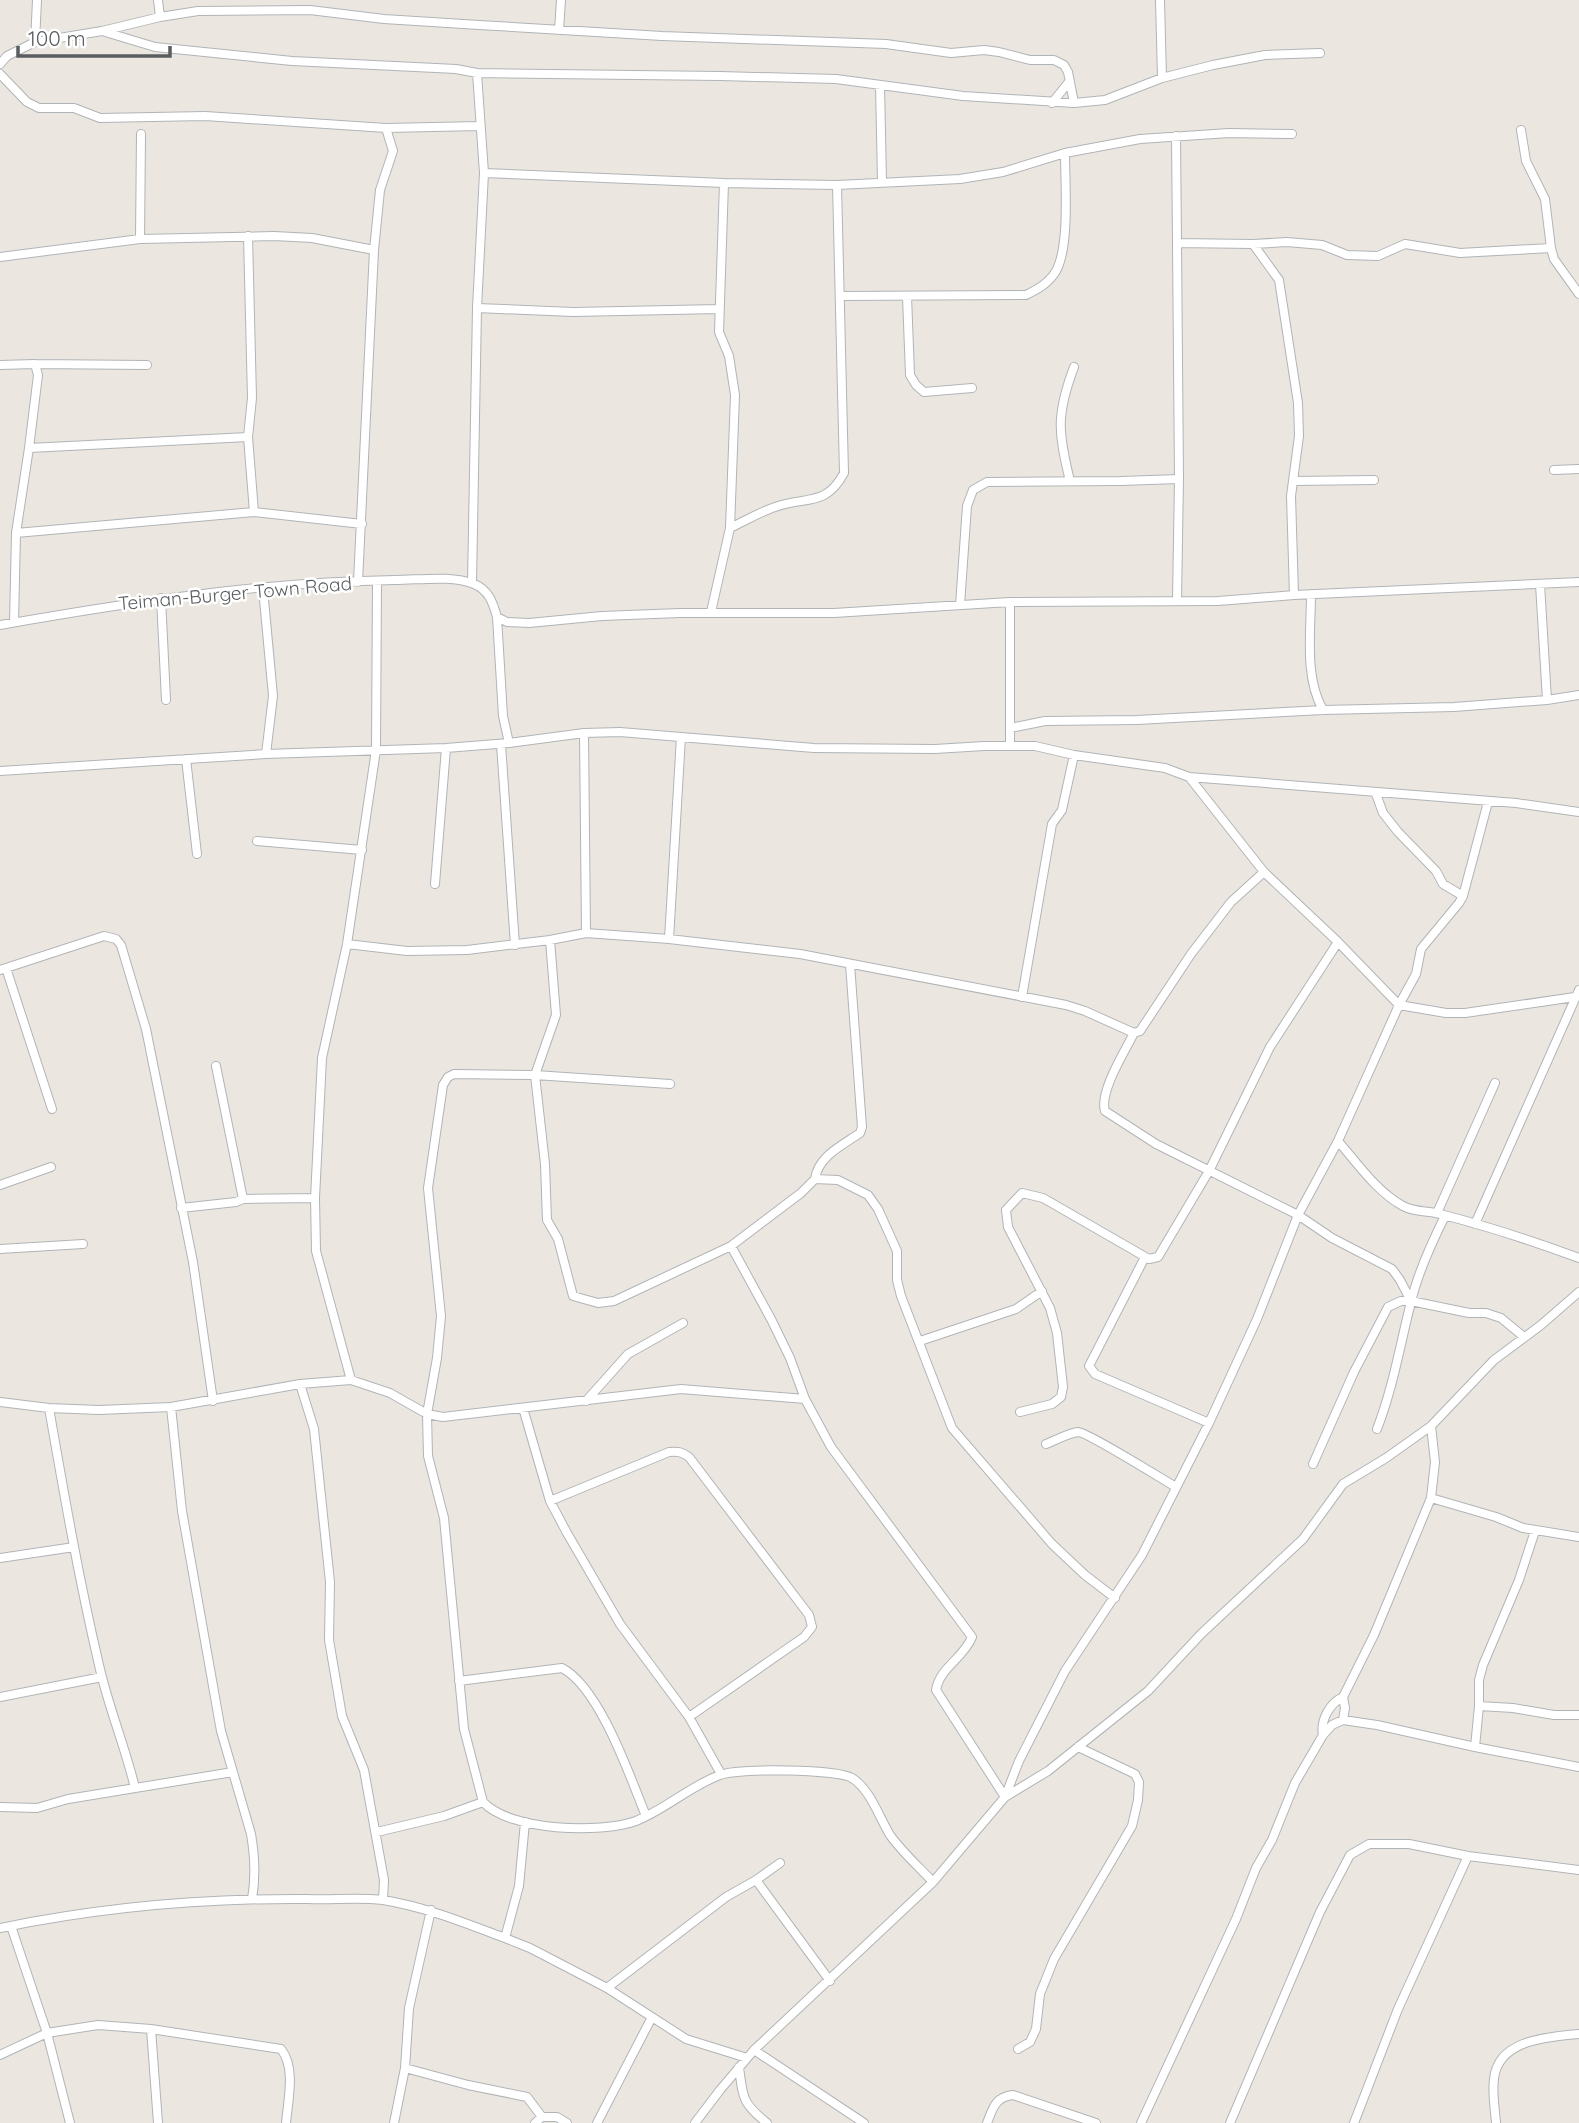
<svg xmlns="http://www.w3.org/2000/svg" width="1579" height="2123" font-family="Quicksand,sans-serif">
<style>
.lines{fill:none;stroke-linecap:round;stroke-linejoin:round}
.minor-casing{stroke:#b1b4b7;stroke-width:10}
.minor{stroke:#fff;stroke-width:8}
.labels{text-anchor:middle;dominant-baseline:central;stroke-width:5;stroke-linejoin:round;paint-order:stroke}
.street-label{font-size:19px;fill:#595d60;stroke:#fff}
</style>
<rect width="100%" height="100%" fill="#ebe7e0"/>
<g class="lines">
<!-- minor casing -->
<g class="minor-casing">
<path id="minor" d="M158 0 160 17
M1160 0 1162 78
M559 30 561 0
M102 31 155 47 292 61 456 69 477 73 720 76 836 79 963 96 1074 103 1105 100 1162 78 1213 65 1265 55 1320 53
M35 42 37 0
M0 64 7 56 35 42 102 31 160 17 198 11 310 10 384 19 479 25 662 36 886 44 951 53 984 50 999 52 1030 60H1054L1064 65 1068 72 1074 103
M0 74 27 102 39 108H74L100 118 205 116 386 128 393 151 380 190 374 250
M880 85 882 182
M1052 103 1068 83
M386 128 480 126
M1521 130 1526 161 1545 199 1551 248 1554 259 1579 294
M1176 136 1177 243 1253 244 1287 242 1322 245 1347 255 1378 256 1405 244 1460 253 1551 248
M484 173 724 183 837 185 960 179 1003 172 1065 153 1140 139 1229 133 1292 134
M248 236 252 398 248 437 254 512
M140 239 141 134
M1253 244 1279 280 1298 403 1299 436 1291 496 1294 595
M0 257 140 239 274 236 312 238 374 250 358 582
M840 296 1026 295C1038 289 1049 283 1056 271 1070 246 1065 183 1065 153
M907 296 910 375 916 385 924 392 972 388
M477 308 573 312 719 309
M35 364 147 365
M0 365 35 364 38 375 29 448
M1554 470 1579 469
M1070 481C1058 432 1056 415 1074 367
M1293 481 1374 480
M730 528C745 521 760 512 775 507 806 496 826 507 844 473L837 185
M16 533 254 512 362 524
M472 583 477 308 484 173 477 73
M1540 584 1547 700
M263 589 273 696 266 754
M1311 594C1311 631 1304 677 1323 710
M161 598 166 700
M1177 601 1179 479 1177 243
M960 605 967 506 973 490 987 482 1121 481 1179 479
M711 612 730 528 735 395 729 356 719 332 724 183
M497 617 503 716 509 743 584 733 620 732 814 748 935 749 984 746H1035L1074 755 1165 768 1189 777 1516 803 1579 812
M14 622 16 533 29 448 248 437
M0 625C131 602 262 582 395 580 420 580 451 575 474 584 489 590 493 603 497 617L507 622 529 623 602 616 680 613H834L1010 602 1218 601 1294 595 1579 582
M1010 728 1045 721 1137 720 1323 710 1454 707 1547 700 1579 695
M584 733 586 933
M501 744 515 945
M1010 746V602
M186 759 197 854
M0 771 266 754 446 748 509 743
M1189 777 1264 872 1338 942 1399 1005 1446 1013H1465L1575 997
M1376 794 1383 813 1398 832 1436 871 1443 884 1463 896
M257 841 362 850
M1264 872 1231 902 1191 954 1140 1031 1134 1033C1125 1051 1099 1092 1105 1111L1156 1144 1298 1215 1332 1238 1392 1269 1400 1280 1411 1301
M435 884 446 748
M669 939 681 737
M550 940 556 1015 535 1075 545 1164 547 1220 558 1239 573 1296 598 1303 614 1301 731 1246 801 1193 815 1179 838 1180 868 1195 878 1209 897 1251V1280L901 1296 952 1428 1052 1544 1085 1575 1115 1598
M347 944 407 951 467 950 550 940 586 933 669 939 800 954 1066 1005 1085 1011 1134 1033
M6 968 52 1109
M0 970 104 936 116 939 121 945 146 1029 193 1262 213 1401
M1022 997 1052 824 1062 810 1074 755
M670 1084 535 1075 454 1074 448 1077 443 1085 428 1188 441 1316 437 1358 427 1414 428 1456 444 1518 464 1729 483 1802C510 1831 600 1834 636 1821 666 1809 690 1786 720 1775 737 1768 837 1769 852 1778 870 1789 879 1817 890 1835 902 1852 919 1867 933 1882
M1338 1141C1357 1163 1377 1192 1403 1206 1416 1213 1427 1210 1440 1214 1487 1226 1533 1241 1579 1258
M815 1179C818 1156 843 1145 860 1133L862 1127 850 964
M0 1185 51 1167
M243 1199 315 1198
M181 1208 236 1202 243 1199 216 1066
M1437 1213 1495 1083
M1475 1224 1579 990
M731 1246 771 1319 790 1358 805 1399 831 1447 972 1637C963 1659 940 1667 936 1690L1005 1797
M0 1249 83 1244
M1145 1257 1089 1366 1095 1374 1209 1423
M920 1341 1016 1309 1042 1291
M351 1380 316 1251 315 1198 322 1058 347 944 376 750 377 581
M300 1384 314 1429 330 1582 329 1640 342 1716 364 1770 384 1880 383 1900
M586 1401 628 1354 683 1323
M0 1402 49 1408 99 1410 171 1407 300 1384 351 1380 390 1393 427 1414 443 1417 681 1389 805 1399
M171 1407 182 1511 221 1731 251 1834C255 1857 256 1876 252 1899
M49 1408C64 1494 79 1580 99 1665 108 1706 125 1746 135 1788
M523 1408 550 1501 567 1533 620 1624 689 1717 721 1774
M1020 1412 1052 1404 1061 1397 1063 1387 1057 1333 1050 1308 1008 1227 1006 1210 1022 1193 1043 1198 1149 1259 1158 1257 1209 1171 1270 1047 1338 942
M1431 1426 1435 1462 1431 1498 1496 1517 1523 1528 1579 1537
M1377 1429C1393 1388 1400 1345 1411 1302 1418 1272 1431 1244 1445 1216
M1046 1444C1056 1440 1069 1433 1078 1432 1087 1432 1162 1479 1176 1487
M1313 1464 1354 1372 1388 1307 1401 1301H1411L1469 1313H1486L1501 1318 1524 1337
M550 1501 669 1452C678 1451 682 1452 689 1457L809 1615 812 1627 804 1637 689 1717
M0 1558 74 1547
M459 1681 562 1668C600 1688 630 1777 646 1816
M0 1697 102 1677
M1479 1706V1680L1483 1665 1519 1580 1535 1531
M1343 1720 1345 1708 1343 1697 1374 1635 1431 1498
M1323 1735C1320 1720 1330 1703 1343 1697
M1475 1747 1479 1706 1513 1708 1554 1715H1579
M1005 1797 1019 1761 1065 1671 1142 1555 1209 1423 1257 1319 1298 1215 1338 1141 1399 1005 1416 974 1421 949 1459 903 1463 896 1488 802
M0 1807 37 1808 68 1799 233 1772
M525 1822 519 1886 505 1938 530 1948 607 1988 686 2039 747 2058
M377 1832 444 1816 483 1802
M780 1863 756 1880 830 1981
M11 1926 47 2033 98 2025 151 2029 281 2049C296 2068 288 2100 286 2123
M0 1928C103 1907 203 1898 308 1899 333 1900 359 1897 383 1900 426 1907 465 1923 505 1938
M607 1988 726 1897 756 1880
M151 2029 158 2123
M1018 2049 1030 2042 1036 2029 1040 1994 1054 1959 1132 1826 1138 1800 1139 1782 1135 1774 1078 1747
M754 2050 864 2123
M0 2055 47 2033 70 2123
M739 2067C743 2098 742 2103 767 2123
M405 2068 468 2085 527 2097 542 2117
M394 2123 405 2068 409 2008 431 1910
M535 2123 542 2117H557L567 2123
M597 2123 652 2017
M695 2123 720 2090 754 2050 933 1882 1005 1797 1048 1771 1148 1691 1201 1634 1303 1539 1343 1484 1386 1458 1431 1426 1494 1360 1541 1325 1579 1292
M987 2123C993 2108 995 2097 1013 2095L1096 2123
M1141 2123 1236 1919 1256 1868 1272 1840 1295 1783 1323 1735 1332 1725 1343 1720 1377 1725 1475 1747 1579 1767
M1230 2123 1320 1912 1350 1855 1369 1844H1409L1468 1856 1579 1870
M1354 2123 1398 2009 1468 1856
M1496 2123C1495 2109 1492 2093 1494 2079 1498 2039 1549 2037 1579 2034"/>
</g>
<!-- minor -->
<use href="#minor" class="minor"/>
</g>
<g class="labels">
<!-- street labels -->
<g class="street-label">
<text transform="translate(235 593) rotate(-5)">Teiman-Burger Town Road</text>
</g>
</g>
<!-- scale -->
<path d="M18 46v10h152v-10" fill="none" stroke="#595d60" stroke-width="3.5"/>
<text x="28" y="46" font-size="21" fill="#595d60" stroke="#ffffff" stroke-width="5" paint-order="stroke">100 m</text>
</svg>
